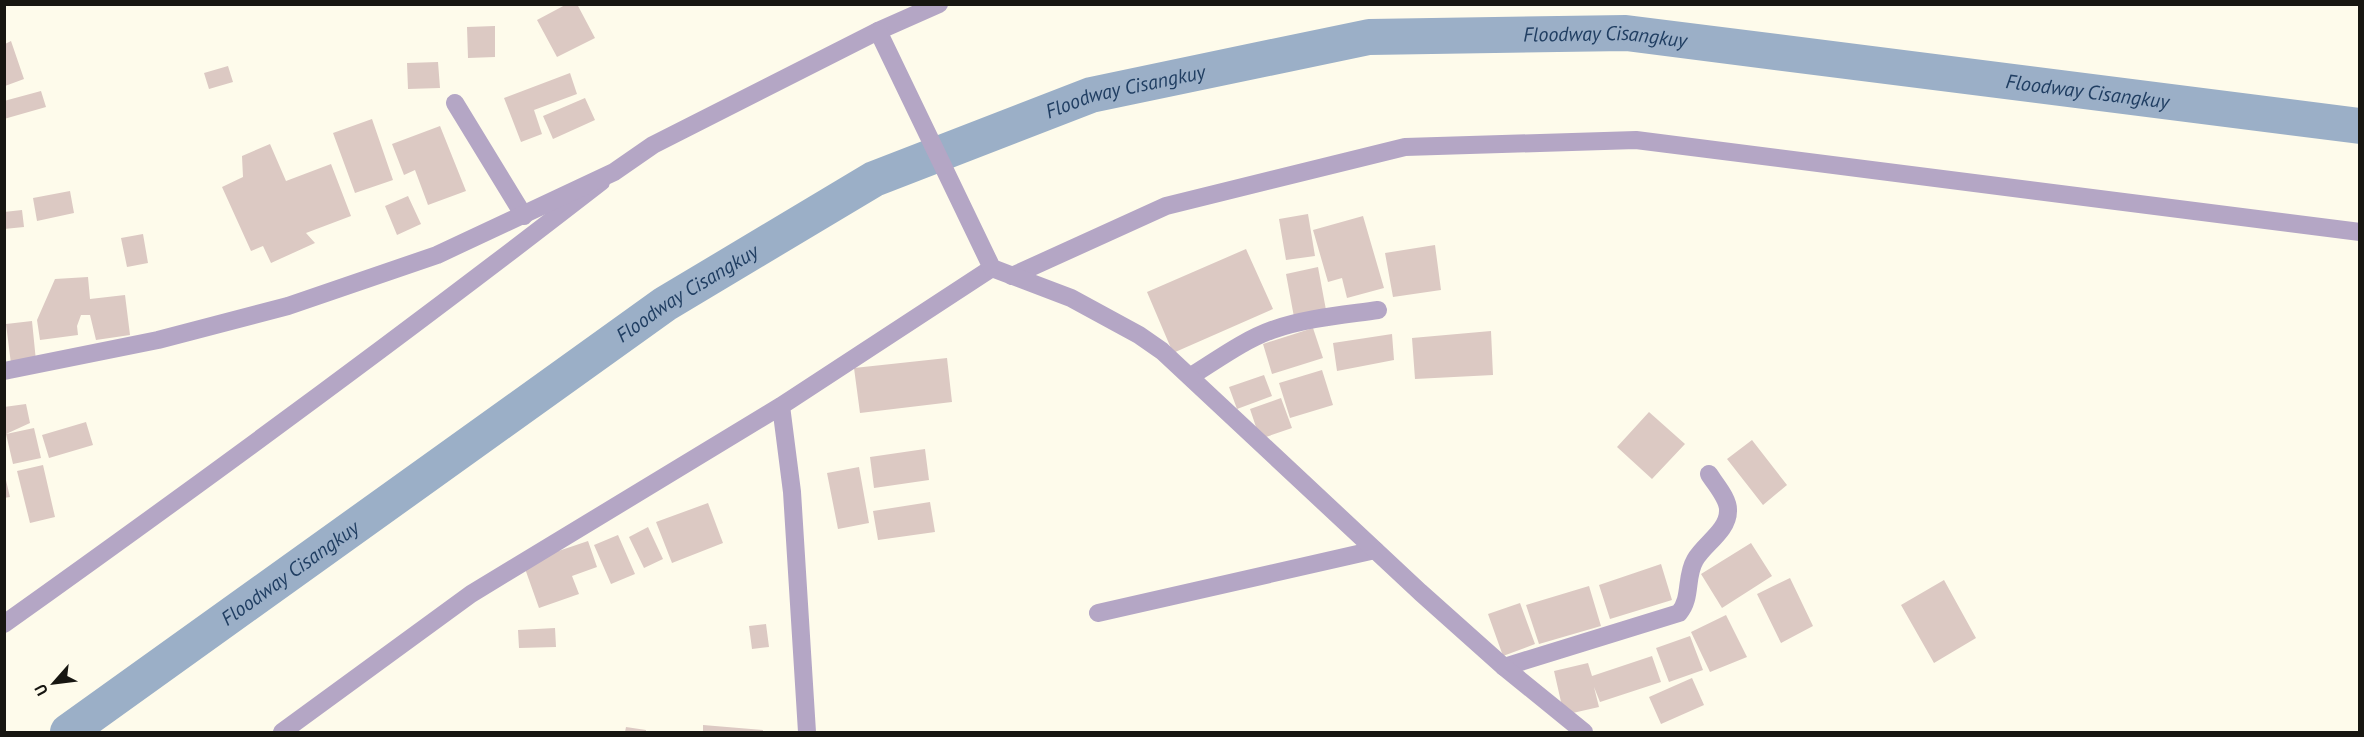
<svg xmlns="http://www.w3.org/2000/svg" width="2364" height="737" font-family="'PT Sans',sans-serif">
<style>
.lines{fill:none;stroke-linecap:round;stroke-linejoin:round}
.canal{stroke:#9bafc7;stroke-width:36}
.building{fill:#dcc9c3}
.service{stroke:#b4a6c5;stroke-width:18}
.minor{stroke:#b4a6c5;stroke-width:18}
.tertiary{stroke:#b4a6c5;stroke-width:18}
.labels{text-anchor:middle;dominant-baseline:central;stroke-width:4.5;stroke-linejoin:round;paint-order:stroke}
.water-label{font-size:20px;font-style:italic;fill:#203e62;stroke:#fefbeb}
</style>
<rect width="100%" height="100%" fill="#fefbeb"/>
<g class="lines">
<!-- canal -->
<path class="canal" id="s1" d="M68 732 665 304 874 179 1091 95 1369 37 1626 33 2360 126"/>
</g>
<!-- building -->
<path class="building" d="M567 4H577L595 38 557 57 537 20Z
M495 26V57L468 58 467 27Z
M11 41 24 79 5 86V44Z
M438 62 440 88 408 89 407 63Z
M228 66 233 82 209 89 204 73Z
M570 73 577 94 534 110 542 134 521 142 504 98Z
M41 91 46 107 4 119V101Z
M585 98 595 120 553 139 543 116Z
M372 119 393 180 355 193 333 133Z
M440 126 466 191 428 205 415 170 404 175 392 144Z
M270 144 286 181 331 164 351 216 306 233 315 243 271 263 263 246 251 251 222 187 243 177 242 156Z
M70 191 74 213 37 221 33 198Z
M408 196 421 224 397 235 385 206Z
M22 210 24 227 4 229V212Z
M1308 214 1315 256 1286 260 1279 219Z
M1363 216 1384 288 1347 298 1342 278 1328 282 1313 230Z
M143 234 148 263 127 267 121 238Z
M1435 245 1441 290 1393 297 1385 253Z
M1246 249 1273 309 1173 353 1147 292Z
M1318 267 1326 310 1294 317 1286 274Z
M88 277 90 299 125 295 130 335 96 340 90 315H81L77 326 78 335 40 340 37 320 55 279Z
M32 321 36 361 11 364 6 324Z
M1313 328 1323 358 1272 374 1263 344Z
M1491 331 1493 375 1415 379 1412 338Z
M1392 334 1394 360 1337 371 1333 343Z
M947 358 952 402 860 413 854 368Z
M1322 370 1333 405 1290 418 1279 383Z
M1264 375 1272 396 1237 409 1229 387Z
M1281 398 1292 428 1260 439 1250 409Z
M26 404 30 423 6 434 4 407Z
M1649 412 1685 444 1652 479 1617 447Z
M86 422 93 445 49 458 42 435Z
M34 428 41 458 13 464 6 434Z
M1752 440 1787 485 1763 505 1727 459Z
M925 449 929 480 874 488 870 457Z
M43 465 55 517 30 523 17 471Z
M859 467 869 523 838 529 827 473Z
M4 472 10 497 4 498Z
M930 502 935 532 878 540 873 511Z
M708 503 723 543 672 563 656 522Z
M648 527 663 559 644 568 629 537Z
M618 535 635 574 611 584 594 545Z
M588 541 597 567 572 576 579 594 539 608 523 563Z
M1751 543 1772 576 1722 608 1701 574Z
M1661 564 1672 600 1610 619 1599 585Z
M1790 578 1813 626 1781 643 1757 594Z
M1944 580 1976 638 1934 663 1901 605Z
M1589 586 1601 626 1539 644 1526 605Z
M1520 603 1535 644 1503 656 1488 614Z
M1726 615 1747 657 1710 672 1691 632Z
M766 624 769 647 752 649 749 626Z
M555 628 556 647 519 648 518 630Z
M1690 636 1703 670 1669 682 1656 648Z
M1652 656 1661 682 1600 702 1594 687 1599 707 1564 715 1554 671 1588 663 1592 676Z
M1692 678 1704 705 1661 724 1649 697Z
M703 725 763 730V732H703Z
M626 727 646 730V732H625Z"/>
<g class="lines">
<!-- service -->
<path class="service" d="M878 31 939 4
M455 103 524 216
M1012 276 1166 206 1405 147 1636 140 2360 232
M1098 613 1375 550"/>
<!-- minor -->
<path class="minor" d="M1191 376C1217 360 1244 340 1272 330 1306 318 1343 315 1378 310
M781 406 792 492 807 732
M4 624C206 480 405 334 601 182
M1504 667 1679 613C1692 598 1685 577 1695 560 1704 544 1728 531 1728 511 1729 499 1715 484 1709 474
M282 732 471 594 781 406 992 268"/>
<!-- tertiary -->
<path class="tertiary" d="M4 371 158 340 288 306 437 255 614 172 653 145 878 31 992 268 1071 298 1139 335 1162 351 1420 592 1504 667 1584 732"/>
</g>
<g class="labels">
<!-- water labels -->
<g class="water-label">
<text stroke="none"><textPath href="#s1" startOffset="1731">Floodway Cisangkuy</textPath></text>
<text stroke="none"><textPath href="#s1" startOffset="2217">Floodway Cisangkuy</textPath></text>
<text stroke="none"><textPath href="#s1" startOffset="1245">Floodway Cisangkuy</textPath></text>
<text stroke="none"><textPath href="#s1" startOffset="759">Floodway Cisangkuy</textPath></text>
<text stroke="none"><textPath href="#s1" startOffset="273">Floodway Cisangkuy</textPath></text>
</g>
</g>
<!-- border -->
<rect width="2364" height="737" fill="none" stroke="#171611" stroke-width="12"/>
<!-- north arrow -->
<g transform="translate(54 683) rotate(242)" stroke="#fefbeb" stroke-width="4.5" paint-order="stroke">
<path d="M0-4.5L10 22L0 15L-10 22Z" fill="#171611"/>
<text y="-9" font-size="16" font-weight="bold" text-anchor="middle" fill="#171611">U</text>
</g>
</svg>
